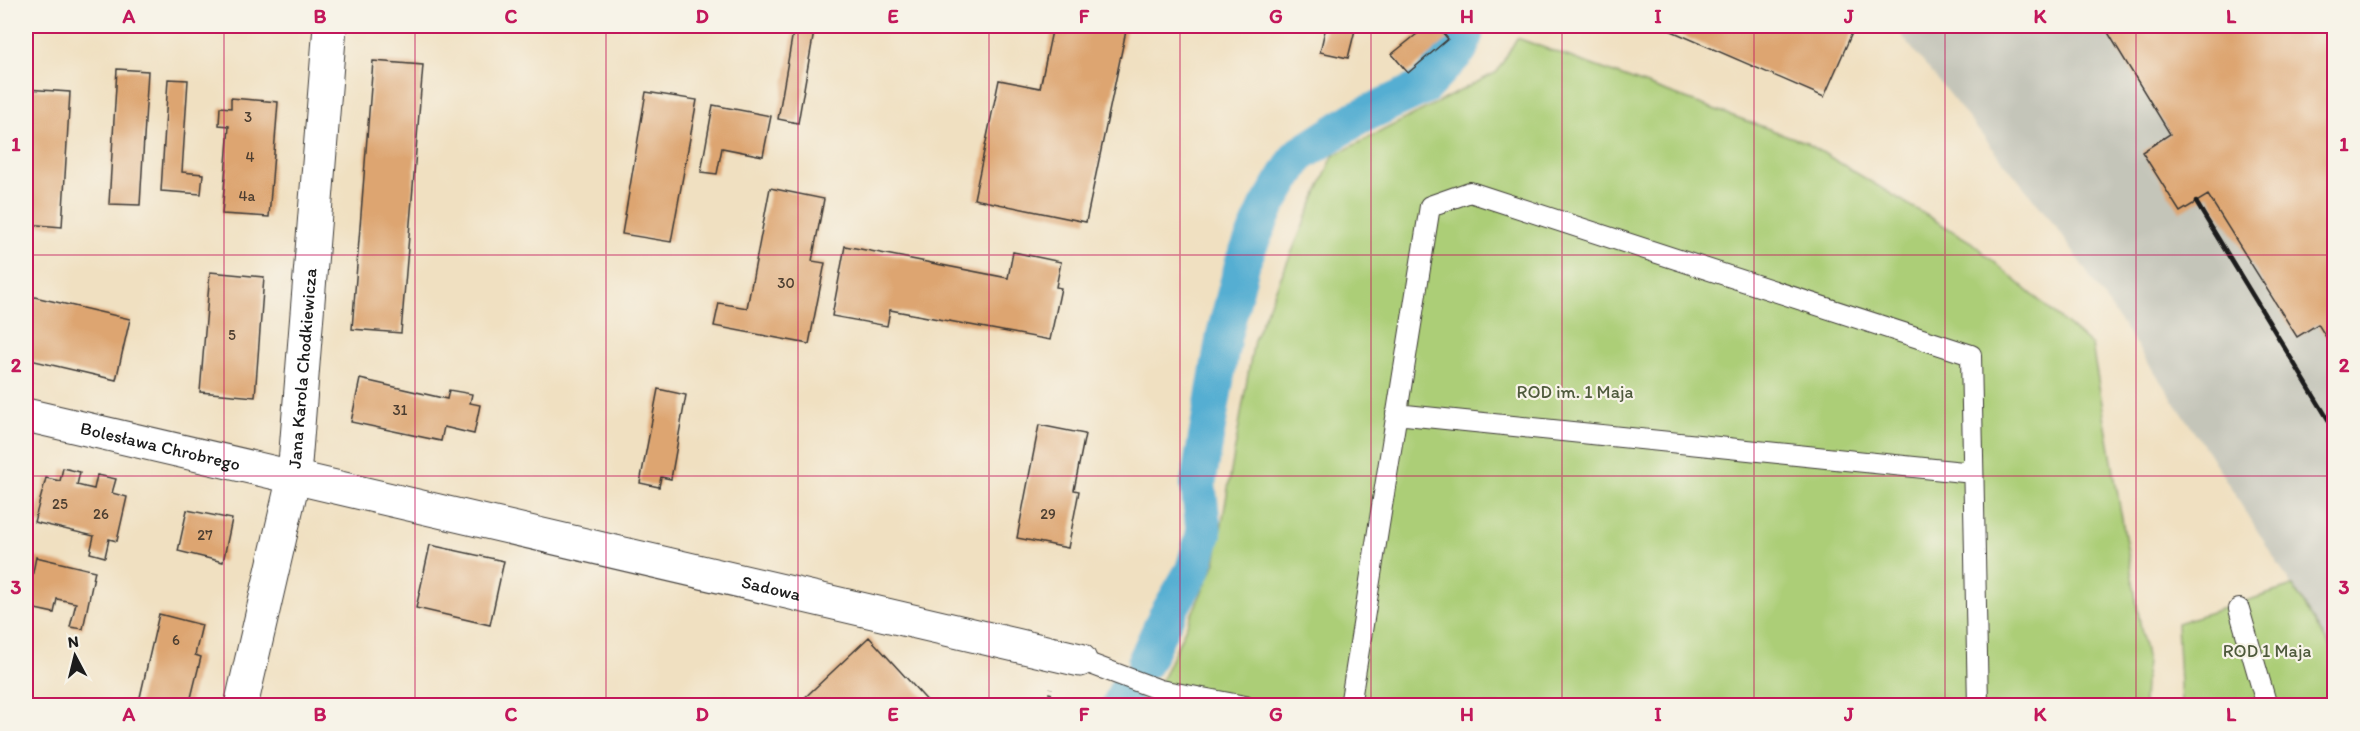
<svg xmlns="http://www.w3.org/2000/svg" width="2360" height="731" font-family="Itim,sans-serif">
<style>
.industrial{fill:#c4c5b9}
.green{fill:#acce77;stroke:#64754a;stroke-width:1.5}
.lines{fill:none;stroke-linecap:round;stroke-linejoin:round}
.canal{stroke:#55aed2;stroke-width:36}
.building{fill:#dda571}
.lane-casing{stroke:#3c3935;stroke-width:22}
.street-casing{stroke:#3c3935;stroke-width:35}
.path{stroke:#3c3935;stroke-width:4;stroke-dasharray:1.5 4.5;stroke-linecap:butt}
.lane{stroke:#fff;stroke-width:20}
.street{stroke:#fff;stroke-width:33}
.rail{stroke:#1c1c1c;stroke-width:4.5}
.grid{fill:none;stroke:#c2185b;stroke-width:1.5;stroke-opacity:0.55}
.labels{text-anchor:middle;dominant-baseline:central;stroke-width:4.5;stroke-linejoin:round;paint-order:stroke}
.number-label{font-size:15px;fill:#4c3e31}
.street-label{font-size:18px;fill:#1c1c1c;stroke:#f7f3e8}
.park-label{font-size:18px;fill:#4e5a3c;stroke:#f7f3e8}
.neatline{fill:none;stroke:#c2185b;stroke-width:2}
.grid-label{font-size:20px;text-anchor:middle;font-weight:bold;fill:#c2185b}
</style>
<rect width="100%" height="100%" fill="#f7f3e8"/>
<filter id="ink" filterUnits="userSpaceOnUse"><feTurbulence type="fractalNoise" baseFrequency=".0167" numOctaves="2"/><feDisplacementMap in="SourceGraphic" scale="12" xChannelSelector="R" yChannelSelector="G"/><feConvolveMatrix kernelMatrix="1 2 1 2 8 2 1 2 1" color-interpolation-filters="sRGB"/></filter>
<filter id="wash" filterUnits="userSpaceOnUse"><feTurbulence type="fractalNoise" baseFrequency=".008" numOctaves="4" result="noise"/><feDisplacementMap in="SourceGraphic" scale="24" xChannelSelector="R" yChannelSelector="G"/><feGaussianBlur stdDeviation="1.35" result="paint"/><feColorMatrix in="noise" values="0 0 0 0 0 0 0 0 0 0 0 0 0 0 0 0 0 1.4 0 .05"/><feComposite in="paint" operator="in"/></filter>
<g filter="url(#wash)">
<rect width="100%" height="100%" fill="#f0e0c1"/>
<!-- industrial -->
<path class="industrial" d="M1894 26H2334V654L2209 453 2057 228Z"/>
<!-- green -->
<path class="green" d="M1517 38 1805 142 1971 242 2092 346 2146 657 2144 705 1150 706 1215 563 1254 340 1333 156 1497 72Z
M2293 586 2334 654V705H2181L2177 623Z"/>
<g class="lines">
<!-- canal -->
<path class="canal" d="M1145 662 1165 618 1193 570 1204 533 1198 484 1224 335 1243 261 1267 207 1298 156 1357 118 1424 87 1460 49 1468 26
M1119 706 1126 691"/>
</g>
<g id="blocks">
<!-- building -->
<path class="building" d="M794 26H815L798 123 778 119Z
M1053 26H1127L1086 222 974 199 999 80 1040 88Z
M1326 26H1356L1348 58 1320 52Z
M1427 26H1437L1448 39 1408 73 1392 54Z
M1660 26H1855L1824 97Z
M2104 26H2334V350L2318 324 2297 337 2208 195 2180 212 2142 152 2170 134Z
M373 61 423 65 401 333 352 329Z
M117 69 148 71 140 205 109 204Z
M168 79 188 80 182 172 203 174 201 194 161 191Z
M26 89 70 92 62 227 26 224Z
M646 92 697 100 671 242 622 234Z
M231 98 278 102 269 217 222 214 229 126 219 125 220 107 231 108Z
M713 105 771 116 763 156 722 148 717 174 701 172Z
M770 188 824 199 812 261 825 263 809 344 714 326 719 303 747 308Z
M845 246 1008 278 1013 252 1061 262 1056 287 1061 288 1050 340 890 310 887 326 832 316Z
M210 272 264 277 255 397 200 392Z
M26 295 130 319 116 380 26 359Z
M360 379 447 399 449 390 472 394 470 403 480 405 474 434 444 427 441 441 351 422Z
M658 389 686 395 671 479 661 477 659 487 640 483Z
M1039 425 1085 434 1074 490 1079 491 1068 548 1017 538Z
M63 468 80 472 77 485 85 487 94 489 97 475 116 479 112 493 127 497 117 541 109 539 105 557 90 553 94 536 34 522 46 478 60 481Z
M187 510 232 519 223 562 178 551Z
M430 545 504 561 490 625 416 608Z
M36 557 95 571 83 629 70 627 76 603 57 599 54 613 26 607Z
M159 614 202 625 195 655 201 657 189 706H138Z
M869 637 932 706H796Z"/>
</g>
</g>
<g filter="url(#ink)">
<use href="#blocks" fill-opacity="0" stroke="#3c3935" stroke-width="1.5"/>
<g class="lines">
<!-- lane casing -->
<g class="lane-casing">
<path id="lane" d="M1396 414 1973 473
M2239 609 2267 706
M1080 660 1160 690 1245 706
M1350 706 1430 206 1470 192 1971 355 1978 706"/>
</g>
<!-- street casing -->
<g class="street-casing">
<g id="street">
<path id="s1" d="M26 415 1080 660"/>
<path id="s2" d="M241 706 294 476 330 26"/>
</g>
</g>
<!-- path -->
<path class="path" d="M1048 706 1051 688"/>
<!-- lane -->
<use href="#lane" class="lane"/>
<!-- street -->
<use href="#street" class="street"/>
<!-- rail -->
<path class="rail" d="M2196 202 2334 429"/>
</g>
</g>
<!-- grid -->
<path class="grid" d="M224 26V706M415 26V706M606 26V706M798 26V706M989 26V706M1180 26V706M1371 26V706M1562 26V706M1754 26V706M1945 26V706M2136 26V706M26 255H2334M26 476H2334"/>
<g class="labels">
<!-- number labels -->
<g class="number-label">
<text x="248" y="117">3</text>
<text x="250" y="157">4</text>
<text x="247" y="196">4a</text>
<text x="786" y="283">30</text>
<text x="232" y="335">5</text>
<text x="400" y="410">31</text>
<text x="60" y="504">25</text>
<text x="101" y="514">26</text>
<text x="1048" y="514">29</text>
<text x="205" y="535">27</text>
<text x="176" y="640">6</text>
</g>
<!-- street labels -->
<g class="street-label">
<text stroke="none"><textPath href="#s2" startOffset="344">Jana Karola Chodkiewicza</textPath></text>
<text stroke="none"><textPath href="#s1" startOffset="138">Bolesława Chrobrego</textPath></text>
<text stroke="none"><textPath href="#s1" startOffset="765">Sadowa</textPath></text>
</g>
<!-- park labels -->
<g class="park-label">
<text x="1575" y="392">ROD im. 1 Maja</text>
<text x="2267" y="651">ROD 1 Maja</text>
</g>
</g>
<!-- margin -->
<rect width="2360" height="731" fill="none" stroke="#f7f3e8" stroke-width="66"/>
<!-- north arrow -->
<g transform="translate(75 656) rotate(353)" stroke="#f7f3e8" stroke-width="4.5" paint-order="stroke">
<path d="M0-4.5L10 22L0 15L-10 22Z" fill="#1c1c1c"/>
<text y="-9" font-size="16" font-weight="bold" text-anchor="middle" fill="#1c1c1c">N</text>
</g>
<rect x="33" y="33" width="2294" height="665" class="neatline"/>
<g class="grid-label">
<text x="129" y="23">A</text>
<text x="320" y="23">B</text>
<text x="511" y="23">C</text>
<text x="702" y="23">D</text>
<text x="893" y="23">E</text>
<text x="1084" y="23">F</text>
<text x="1276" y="23">G</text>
<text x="1467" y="23">H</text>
<text x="1658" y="23">I</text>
<text x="1849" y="23">J</text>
<text x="2040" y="23">K</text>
<text x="2231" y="23">L</text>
<text x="16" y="151">1</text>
<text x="2344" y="151">1</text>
<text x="16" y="372">2</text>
<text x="2344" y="372">2</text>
<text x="16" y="594">3</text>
<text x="2344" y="594">3</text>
<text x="129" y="721">A</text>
<text x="320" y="721">B</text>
<text x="511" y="721">C</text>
<text x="702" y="721">D</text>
<text x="893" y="721">E</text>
<text x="1084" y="721">F</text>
<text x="1276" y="721">G</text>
<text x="1467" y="721">H</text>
<text x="1658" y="721">I</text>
<text x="1849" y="721">J</text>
<text x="2040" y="721">K</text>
<text x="2231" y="721">L</text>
</g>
</svg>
